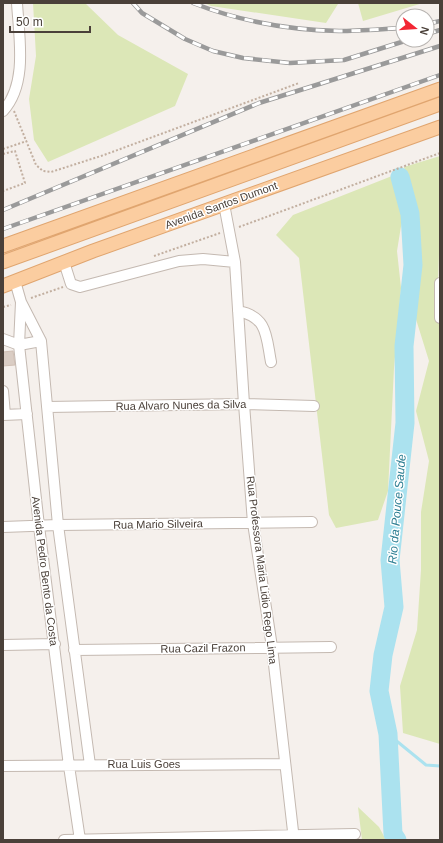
<svg xmlns="http://www.w3.org/2000/svg" width="443" height="843" font-family="Helvetica,sans-serif">
<style>
.green{fill:#dce7b7}
.lines{fill:none;stroke-linecap:round;stroke-linejoin:round}
.stream{stroke:#abe2ef;stroke-width:3}
.river{stroke:#abe2ef;stroke-width:19}
.building{fill:#dacdc4;stroke:#d1c0b5}
.minor-casing{stroke:#c4b9b1;stroke-width:12}
.major-casing{stroke:#e0a56f;stroke-width:15}
.path{stroke:#c2afa0;stroke-width:2;stroke-dasharray:2 2;stroke-linecap:butt}
.minor{stroke:#fff;stroke-width:10}
.major{stroke:#fbcda0;stroke-width:13}
.rail-casing{stroke:#9a9a9a;stroke-width:4.5}
.rail{stroke:#fff;stroke-width:3;stroke-dasharray:9;stroke-linecap:butt}
.labels{text-anchor:middle;dominant-baseline:central;stroke-width:3;stroke-linejoin:round;paint-order:stroke}
.street-label{font-size:11px;fill:#4a4039;stroke:#fff}
.water-label{font-size:12px;font-style:italic;fill:#2e7f93;stroke:#fff}
</style>
<rect width="100%" height="100%" fill="#f5f0ec"/>
<!-- green -->
<path class="green" d="M33 3H85L118 35 188 74 175 106 48 162 34 140 29 99 36 56Z
M204 3H338V4L326 23 211 6Z
M358 3H423L363 21Z
M440 156V224L437 314 440 316V744L403 733 400 686 417 630 421 570V512L429 461 416 411 429 361 410 300 416 225 404 167Z
M392 176 403 214 397 251 401 288 394 368 388 491 378 520 336 528 329 515 299 258 276 235 293 215Z
M358 807 379 827 386 840H362Z"/>
<g class="lines">
<!-- stream -->
<path class="stream" d="M388 734 426 765 440 766"/>
<!-- river -->
<path class="river" d="M397 840 393 834 388 734 379 691 383 655 394 607 390 560 405 423 404 346 413 265 410 214 400 177"/>
</g>
<!-- building -->
<path class="building" d="M13 351 15 365 3 366V352Z"/>
<g class="lines">
<!-- minor casing -->
<g class="minor-casing">
<path id="minor" d="M3 111C28 84 19 37 17 3
M224 204 235 262 244 404 253 523 272 647 294 840
M64 262 71 284 80 287 179 261 203 259 235 262
M15 281 21 302 41 341 58 525 90 765
M440 283V318
M21 302 19 345 39 526 69 766 80 840
M238 311C268 317 266 336 271 362
M3 339 19 345 41 341
M3 391 5 415
M47 407 244 404 314 406
M3 415 27 414
M3 527 58 525 312 522
M3 645 55 644
M74 650 331 647
M3 766 285 764
M64 840 355 834"/>
</g>
<!-- major casing -->
<g class="major-casing">
<path id="major" d="M3 246 440 89
M3 262 440 104
M3 286 93 251 440 127"/>
</g>
<!-- path -->
<path class="path" d="M14 111 36 165 43 171 51 172 104 155 299 83
M3 149 27 141
M3 154 15 151 25 183 3 191
M239 227 440 153
M154 256 220 233
M31 298 63 287
M3 307 11 305"/>
<!-- minor -->
<use href="#minor" class="minor"/>
<!-- major -->
<use href="#major" class="major"/>
<!-- rail casing -->
<g class="rail-casing">
<path id="rail" d="M133 3 142 13 185 39 213 51 243 58 290 63 344 60 408 40
M193 3C239 21 289 30 339 31 360 31 382 29 403 28
M427 24 440 21
M427 34 440 30
M3 210 259 103 440 46
M3 229 440 75"/>
</g>
<!-- rail -->
<use href="#rail" class="rail"/>
</g>
<g class="labels">
<!-- street labels -->
<g class="street-label">
<text transform="translate(221 205) rotate(-20)">Avenida Santos Dumont</text>
<text transform="translate(181 405) rotate(-1)">Rua Alvaro Nunes da Silva</text>
<text transform="translate(158 524) rotate(-1)">Rua Mario Silveira</text>
<text transform="translate(262 570) rotate(83)">Rua Professora Maria Lidio Rego Lima</text>
<text transform="translate(45 571) rotate(83)">Avenida Pedro Bento da Costa</text>
<text transform="translate(203 648) rotate(-1)">Rua Cazil Frazon</text>
<text x="144" y="764">Rua Luis Goes</text>
</g>
<!-- water labels -->
<g class="water-label">
<text transform="translate(397 509) rotate(-85)">Rio da Pouce Saude</text>
</g>
</g>
<!-- border -->
<rect width="443" height="843" fill="none" stroke="#4a4039" stroke-width="8"/>
<!-- north arrow -->
<g transform="translate(415 28) rotate(107)"><circle r="19" fill="#ffffff" stroke="#b7b3b0"/>
<path d="M0-3L7 15L0 10L-7 15Z" fill="#f22634"/>
<text y="-6" font-size="11" font-weight="bold" text-anchor="middle" fill="#4a4039">N</text>
</g>
<!-- scale -->
<path d="M10 26v6h80v-6" fill="none" stroke="#4a4039" stroke-width="2"/>
<text x="16" y="26" font-size="12" fill="#4a4039" stroke="#ffffff" stroke-width="3" paint-order="stroke">50 m</text>
</svg>
